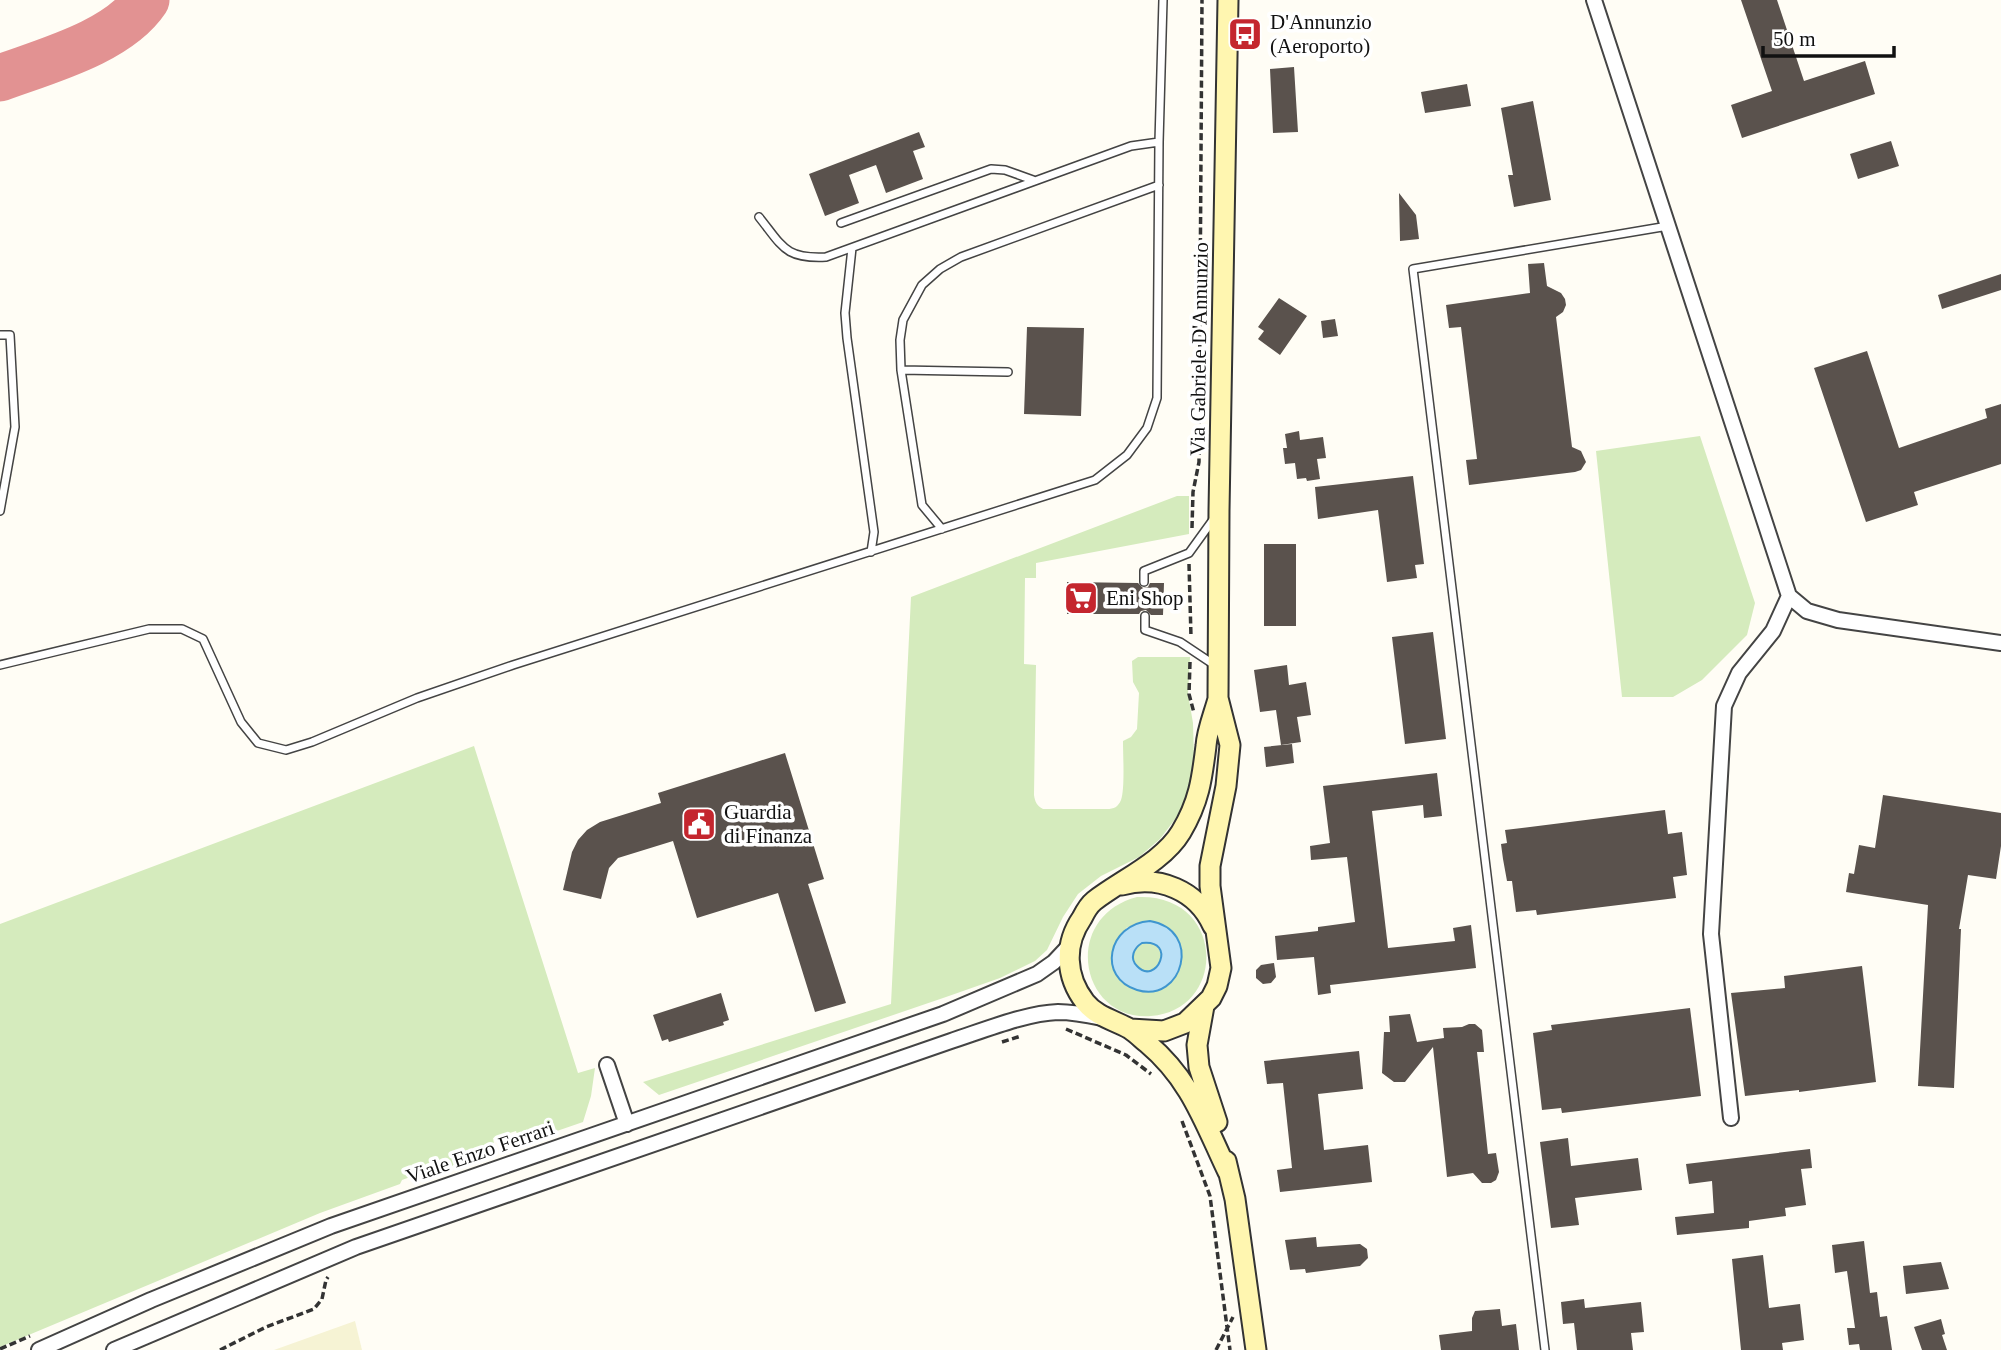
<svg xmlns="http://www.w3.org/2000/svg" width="2001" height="1350" font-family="'Times New Roman',serif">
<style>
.farmland{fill:#f6f3d4}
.green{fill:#d5ebbd;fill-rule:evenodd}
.water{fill:#b9e0f7;stroke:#3f96cf;stroke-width:2;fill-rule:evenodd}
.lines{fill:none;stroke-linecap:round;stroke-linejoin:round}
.taxiway{stroke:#e29292;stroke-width:47}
.building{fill:#5a524d}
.service-casing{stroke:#444;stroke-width:10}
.minor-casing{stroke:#444;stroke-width:18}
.secondary-casing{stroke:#333;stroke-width:23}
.path{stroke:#333;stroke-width:3.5;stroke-dasharray:7 3.5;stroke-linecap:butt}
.service{stroke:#fff;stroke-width:7}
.minor{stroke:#fff;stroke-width:14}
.secondary{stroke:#fff6b0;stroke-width:19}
.labels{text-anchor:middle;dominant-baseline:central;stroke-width:7;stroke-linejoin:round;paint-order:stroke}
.poi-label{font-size:21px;fill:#111;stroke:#fff;text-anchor:start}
.street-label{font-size:21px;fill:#111;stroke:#fff}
</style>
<rect width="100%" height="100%" fill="#fffdf5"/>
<!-- farmland -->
<path class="farmland" d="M355 1321 362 1350H274Z"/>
<!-- green -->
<path class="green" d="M1700 436 1755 603 1747 635 1702 680 1673 697H1622L1596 451Z
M1177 496H1189V534L1036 563V578H1025L1024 664 1036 665 1034 795C1035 802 1037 806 1043 809H1107C1114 809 1118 807 1121 800 1125 789 1123 755 1123 741L1131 737 1137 729 1139 693 1133 682 1132 661 1138 657H1190L1188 694 1193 723 1194 759 1190 788 1184 802 1176 818 1160 839 1139 857 1101 876 1078 894 1063 917 1047 950 1035 961 1000 978 946 997 659 1095 643 1082 891 1004 911 597Z
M474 746 578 1073 595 1068 591 1096 583 1122 525 1142 518 1137 516 1131 493 1138 494 1144 491 1153 437 1171 432 1169 402 1180 400 1184 320 1213 0 1347V924Z
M1137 897C1226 893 1228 1010 1151 1016 1079 1021 1061 917 1137 897ZM1141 922 1181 945 1182 962 1123 982 1126 928Z
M1133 957a14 14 0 1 1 28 0a14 14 0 1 1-28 0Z"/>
<!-- water -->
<path class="water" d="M1150 921C1203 930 1183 1004 1137 990 1097 978 1107 924 1150 921ZM1142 943C1178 939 1156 987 1137 966 1129 958 1134 948 1142 943Z"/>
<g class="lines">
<!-- taxiway -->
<path class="taxiway" d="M0 78C46 61 118 42 146 0"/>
</g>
<!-- building -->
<path class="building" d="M1741 0H1777L1804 81 1865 61 1875 94 1742 138 1731 105 1772 91Z
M1294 67 1298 132 1273 133 1270 69Z
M1467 84 1471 106 1425 113 1421 92Z
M1533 101 1551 200 1514 207 1508 175H1513L1501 108Z
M919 132 925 147 913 151 923 179 886 193 876 165 849 175 859 203 825 216 809 174Z
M1891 141 1899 166 1858 179 1850 154Z
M1399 193 1416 215 1419 239 1400 241Z
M1544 263 1547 286 1561 293 1565 299 1566 305 1563 312 1556 317 1572 447 1581 451 1586 462 1581 470 1575 472 1469 485 1466 460 1477 459 1461 327 1449 328 1446 305 1530 293 1528 264Z
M2001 274V290L1942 309 1938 295Z
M1279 298 1307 316 1280 355 1258 339 1264 331 1258 327Z
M1335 319 1338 336 1323 338 1321 321Z
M1027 327 1084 328 1081 416 1024 414Z
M1867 351 1899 448 1987 418 1985 409 2001 404V464L1914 492 1918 505 1866 522 1814 368Z
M1299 431 1300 440 1323 437 1326 458 1317 459 1320 479 1307 481 1306 478 1297 479 1295 463 1285 464 1283 448H1287L1285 434Z
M1413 476 1424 564 1415 565 1417 578 1387 582 1378 510 1318 519 1315 487Z
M1264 544H1296V626H1264Z
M1067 582 1138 583 1143 588 1148 587 1150 583H1164L1163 615H1151L1146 610 1141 611 1139 614H1067Z
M1433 632 1446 739 1405 744 1392 637Z
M1287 665 1289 685 1306 682 1311 715 1297 717 1301 742 1281 745 1276 710 1260 712 1254 670Z
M1292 744 1294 763 1266 767 1264 747Z
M785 753 824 879 808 884 846 1003 815 1012 778 893 697 918 673 841 618 858 609 868 601 899 563 890 572 852 578 840 587 830 600 822 661 803 658 793Z
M1437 773 1442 816 1424 818 1423 805 1372 811 1388 948 1455 941 1453 928 1471 925 1476 968 1330 985 1331 993 1318 995 1314 957 1277 960 1275 936 1318 931V927L1355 922 1347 857 1311 860 1310 846 1330 843 1323 786Z
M1883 795 2001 813V846L1996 879 1968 875 1959 929H1961L1954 1088 1918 1086 1928 905 1846 892 1849 873 1854 874 1859 845 1875 848Z
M1665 810 1668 834 1682 832 1687 875 1673 877 1676 898 1537 915 1536 910 1516 912 1512 881H1507L1503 859 1501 844 1507 843 1505 830Z
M1274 963 1276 977 1271 983 1263 984 1256 978V970L1261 965Z
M1862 966 1876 1082 1799 1092V1090L1745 1096 1731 993 1785 988 1784 976Z
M721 993 729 1020 723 1022 724 1025 669 1042 668 1039 662 1041 653 1015Z
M1690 1008 1701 1096 1562 1113 1561 1108 1542 1110 1533 1033 1552 1030 1551 1025Z
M1410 1014 1417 1042 1444 1038 1443 1028 1462 1027 1469 1024H1475L1482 1030 1484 1052H1477L1488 1154 1496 1153 1499 1172 1496 1180 1491 1183H1482L1473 1173 1447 1177 1433 1047 1405 1082H1394L1382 1073 1384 1032H1390L1389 1016Z
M1359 1051 1363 1089 1318 1094 1324 1150 1368 1145 1372 1182 1280 1192 1277 1170 1292 1168 1283 1083 1267 1084 1264 1061Z
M1568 1138 1571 1166 1638 1158 1642 1190 1575 1198 1579 1225 1551 1228 1540 1142Z
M1810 1149 1812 1168 1801 1169 1806 1205 1785 1208 1786 1216 1749 1221V1228L1677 1235 1675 1217 1714 1213 1712 1181 1689 1184 1686 1164Z
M1316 1237 1317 1247 1360 1244 1367 1249 1368 1258 1360 1266 1306 1273 1305 1269 1290 1270 1285 1240Z
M1864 1241 1870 1293 1877 1292 1880 1317 1887 1316 1892 1350H1860L1859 1344 1849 1345 1847 1328H1855L1847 1271 1835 1273 1832 1245Z
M1763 1255 1769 1308 1800 1304 1804 1340 1782 1343 1783 1350H1741L1732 1259Z
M1941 1262 1949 1289 1906 1294 1903 1266Z
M1584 1299 1585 1308 1641 1302 1644 1332 1631 1333 1633 1350H1577L1574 1323 1563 1324 1561 1302Z
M1500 1309 1502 1326 1516 1324 1519 1350H1441L1439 1335 1472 1331V1318L1475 1311Z
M1941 1319 1945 1334 1942 1335 1947 1350H1922L1914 1327Z"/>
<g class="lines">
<!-- service casing -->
<g class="service-casing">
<path id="service" d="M759 217C783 247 785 259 826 257L1131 146 1159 142
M841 223 991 169 1005 170 1033 180
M852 248 845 313 847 338 874 532 871 552
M0 335H10L15 427 0 511
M901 370 1008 372
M942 529 922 505 901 370 900 340 903 320 922 285 940 269 961 257 1159 185
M1144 582V571L1189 553 1215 517
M1145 616V630L1180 642 1216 666
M0 665 149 629H182L203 639 241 722 258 743 286 750 312 742 417 698 513 665 1095 480 1127 455 1147 428 1157 398 1159 142 1163 0
M1545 1350 1413 269 1668 226"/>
</g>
<!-- minor casing -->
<g class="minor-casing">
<path id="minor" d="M1594 0 1789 596 1807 611 1838 620 2001 643
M607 1065 627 1124
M1731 1118 1711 934 1724 706 1739 673 1773 631 1789 596
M39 1350 151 1300 331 1226 943 1014 1037 974 1054 962 1069 946
M114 1350 356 1247 951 1041C982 1031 1026 1013 1058 1012 1073 1012 1088 1015 1102 1018"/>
</g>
<!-- secondary casing -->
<g class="secondary-casing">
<path id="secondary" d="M1218 699C1214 714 1207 730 1206 746 1202 779 1199 802 1181 832 1163 862 1121 880 1094 901 1089 905 1085 912 1082 918 1064 944 1065 976 1085 1002 1097 1017 1114 1020 1130 1029 1136 1033 1141 1038 1147 1043 1191 1080 1204 1122 1228 1172
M1122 885C1159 875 1197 890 1213 926
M1204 1006 1197 1045 1199 1067 1217 1122
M1130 1029 1164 1031 1185 1023 1211 998 1217 986 1221 968 1210 886V866L1226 786 1230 745 1218 698 1219 511 1228 0
M1226 1161 1235 1199 1256 1350"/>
</g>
<!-- path -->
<path class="path" d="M1192 528 1193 492 1199 462 1202 0
M1189 564 1191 637
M1190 662 1189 694 1194 713
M1066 1029 1126 1055 1151 1074
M1002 1042 1021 1036
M1182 1121 1210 1196 1230 1350
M0 1349 30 1336
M220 1350 266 1327 314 1309 322 1299 326 1280 328 1277
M1216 1350 1233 1317"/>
<!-- service -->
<use href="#service" class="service"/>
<!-- minor -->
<use href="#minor" class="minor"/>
<!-- secondary -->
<use href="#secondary" class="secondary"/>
</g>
<!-- icons -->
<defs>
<g id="bus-square" transform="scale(1.75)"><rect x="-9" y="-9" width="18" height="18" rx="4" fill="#c4262e" stroke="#fff"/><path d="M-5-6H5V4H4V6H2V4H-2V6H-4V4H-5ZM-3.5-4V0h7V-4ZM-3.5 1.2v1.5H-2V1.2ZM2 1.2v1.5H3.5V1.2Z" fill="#fff"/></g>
<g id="supermarket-square" transform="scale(1.75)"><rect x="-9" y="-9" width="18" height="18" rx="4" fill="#c4262e" stroke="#fff"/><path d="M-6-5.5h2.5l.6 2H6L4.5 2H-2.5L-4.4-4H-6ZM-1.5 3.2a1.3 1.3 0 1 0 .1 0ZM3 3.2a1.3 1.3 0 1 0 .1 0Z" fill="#fff"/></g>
<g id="civic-square" transform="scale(1.75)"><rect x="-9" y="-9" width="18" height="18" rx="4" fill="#c4262e" stroke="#fff"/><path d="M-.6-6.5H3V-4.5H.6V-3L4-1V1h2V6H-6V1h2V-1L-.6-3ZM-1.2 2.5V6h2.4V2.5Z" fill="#fff"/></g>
</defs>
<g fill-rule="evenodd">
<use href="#bus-square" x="1245" y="34"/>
<use href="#supermarket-square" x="1081" y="598"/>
<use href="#civic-square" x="699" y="824"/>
</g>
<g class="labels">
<!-- poi labels -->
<g class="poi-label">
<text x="1270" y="22">D'Annunzio<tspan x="1270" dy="24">(Aeroporto)</tspan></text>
<text x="1106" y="598">Eni Shop</text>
<text x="724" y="812">Guardia<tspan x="724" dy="24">di Finanza</tspan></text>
</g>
<!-- street labels -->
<g class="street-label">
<text transform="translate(1199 349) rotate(-89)">Via Gabriele D'Annunzio</text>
<text transform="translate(480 1152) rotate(-19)">Viale Enzo Ferrari</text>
</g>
</g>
<!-- scale -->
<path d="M1763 46v10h131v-10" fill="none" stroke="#111111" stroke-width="3.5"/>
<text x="1773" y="46" font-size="21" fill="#111111" stroke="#ffffff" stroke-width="5" paint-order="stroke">50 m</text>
</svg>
